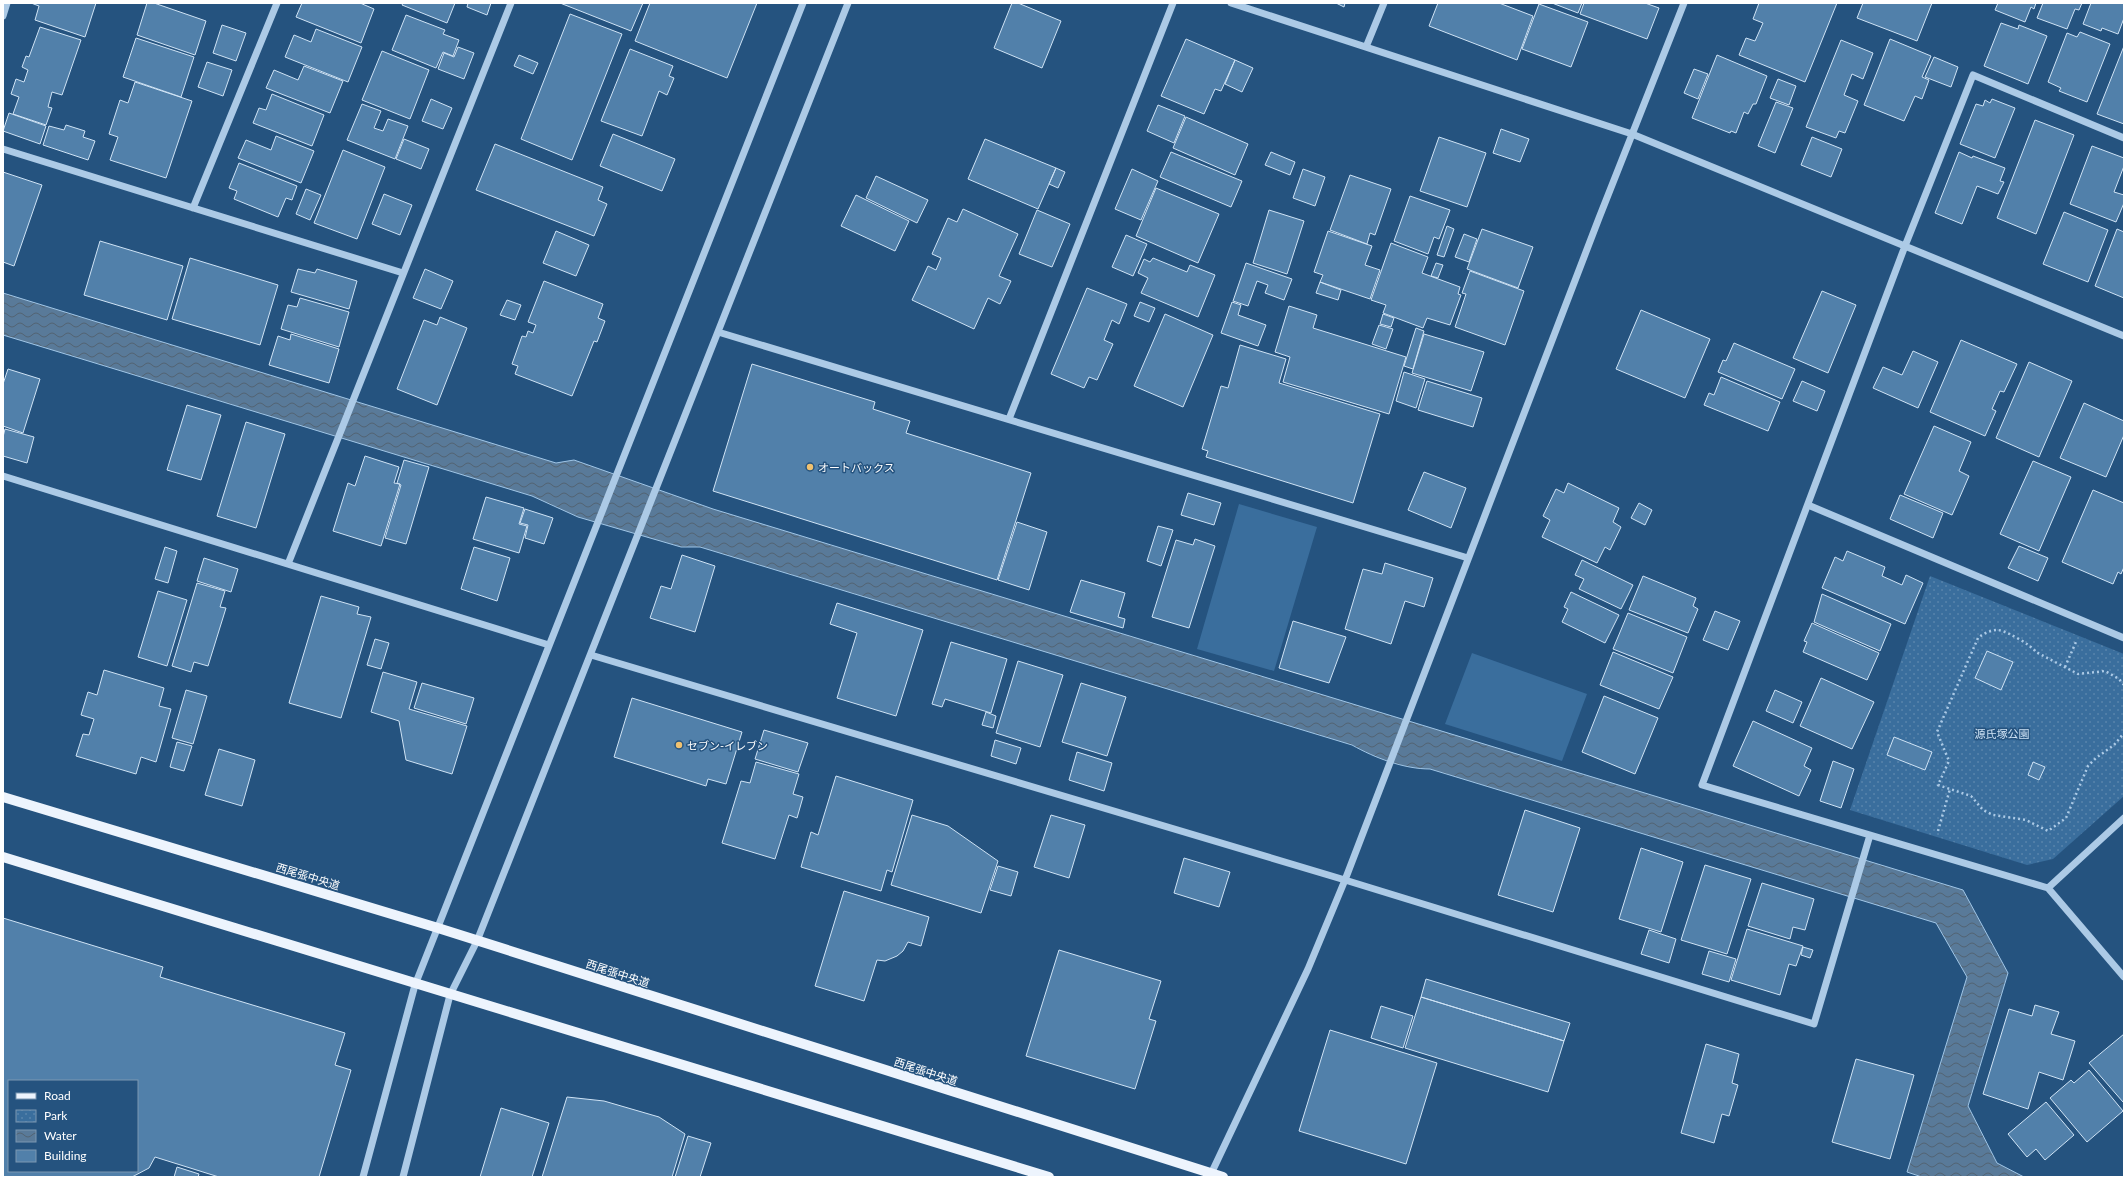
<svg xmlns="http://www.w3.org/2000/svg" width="2127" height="1180" font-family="Lato,'Noto Sans JP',sans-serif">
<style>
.green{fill:#3a6e9d}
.park{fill:url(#park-dots)}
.water{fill:url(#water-waves);stroke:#a0c6e7}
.building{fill:#5180aa;stroke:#cfe3f5;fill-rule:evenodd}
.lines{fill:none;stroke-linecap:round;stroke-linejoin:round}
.path{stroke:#accae6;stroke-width:2.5;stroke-dasharray:2 3;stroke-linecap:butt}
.minor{stroke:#accae6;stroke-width:7}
.major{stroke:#edf4fd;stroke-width:10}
.poi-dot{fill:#efc170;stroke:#25537f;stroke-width:1.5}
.labels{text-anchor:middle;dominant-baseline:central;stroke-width:3;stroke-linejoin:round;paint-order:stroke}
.poi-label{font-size:11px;fill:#fff;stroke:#25537f;text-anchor:start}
.park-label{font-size:11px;fill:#cfe3f5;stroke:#25537f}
.street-label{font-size:11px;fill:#fff;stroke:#25537f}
</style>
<defs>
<pattern id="park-dots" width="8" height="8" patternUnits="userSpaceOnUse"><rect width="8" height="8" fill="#3a6e9d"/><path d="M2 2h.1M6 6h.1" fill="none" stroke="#5884ac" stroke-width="1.8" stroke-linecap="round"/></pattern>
<pattern id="water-waves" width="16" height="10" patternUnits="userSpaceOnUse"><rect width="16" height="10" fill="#597a99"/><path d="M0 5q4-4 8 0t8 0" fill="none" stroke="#526372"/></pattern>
</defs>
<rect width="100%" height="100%" fill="#25537f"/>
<!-- green -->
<path class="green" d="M1239 504 1317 527 1274 671 1197 649Z
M1472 653 1587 694 1562 761 1445 724Z"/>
<!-- park -->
<path class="park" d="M1930 576 2124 654V796L2053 859 2027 865 1850 810Z"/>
<!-- water -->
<path class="water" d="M3 293 556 463 574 460 713 509 1963 890 2008 973 1968 1106 1997 1163 2024 1177H1922L1907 1172 1967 977 1936 923 1430 769C1404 769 1375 758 1352 745L700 547H681L578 517 532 496 3 335Z"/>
<!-- building -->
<path class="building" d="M31 3H96L85 37 35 20 39 6Z
M147 3H154L206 21 195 55 137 35Z
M302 3H360L374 9 361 43 296 17Z
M403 3H455L447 23 402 5Z
M468 3H491L487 15 467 7Z
M560 3H643L631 31Z
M650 3H757L727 78 635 41Z
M1012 3H1018L1061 21 1042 68 994 48Z
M1336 3H1345L1344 7Z
M1438 3H1499L1533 16 1517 60 1429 26Z
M1552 3H1582L1578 13Z
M1584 3H1645L1659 8 1647 39 1580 14Z
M1759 3H1837L1805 82 1739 55 1746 38 1755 41 1763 23 1753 19Z
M1863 3H1932L1917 41 1857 18Z
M1998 3H2036L2034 9 2031 7 2025 22 1995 10Z
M2043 3H2082L2079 10 2075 9 2067 29 2037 18Z
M2091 3H2124V18L2118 34 2102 28 2101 31 2083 24Z
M1539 4 1588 22 1571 67 1522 49Z
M570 14 622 34 572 160 521 139Z
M406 15 445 30 443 34 459 40 453 56 443 52 436 68 392 50Z
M2001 23 2018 29 2019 25 2047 36 2028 84 1984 66Z
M222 25 246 33 236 61 213 53Z
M40 27 81 40 62 95 52 92 48 107 52 108 46 125 13 114 19 97 11 94 16 79 24 82 28 70 22 67 26 56 29 57Z
M316 29 362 47 348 82 285 57 294 35 311 42Z
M2080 32 2110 44 2087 102 2059 91 2061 88 2048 82 2067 33 2077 37Z
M136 38 194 57 181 97 123 77Z
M1186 39 1235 60 1221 91 1215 89 1204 114 1161 96Z
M1890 39 1931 56 1922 77 1929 80 1922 99 1915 96 1904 121 1864 105Z
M1841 40 1873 53 1863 79 1852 74 1844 95 1858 101 1845 133 1839 131 1836 138 1806 127Z
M2124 46V124L2097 114Z
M458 47 474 53 464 79 438 69 444 53 454 57Z
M630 49 673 66 669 76 674 78 667 95 659 91 642 136 601 121Z
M382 51 429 70 410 119 362 100Z
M519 55 538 63 533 74 514 66Z
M1717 55 1767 76 1756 104H1753L1748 114 1744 112 1736 133 1731 131 1730 133 1692 118Z
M1934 57 1958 67 1951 87 1925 77Z
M1235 60 1253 68 1242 92 1225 84Z
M207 62 232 70 223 96 198 87Z
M304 66 343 81 330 113 266 88 274 70 298 80Z
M1694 69 1708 74 1698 99 1684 93Z
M1778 79 1796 86 1789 105 1770 98Z
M135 82 192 101 166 178 110 160 118 137 109 134 120 100 128 103Z
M272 94 324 115 312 146 253 123 259 108 266 110Z
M431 99 452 108 443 129 422 121Z
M1992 99 2015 108 1995 158 1960 144 1976 104 1983 106 1985 100 1990 103Z
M1776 102 1793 108 1775 153 1758 146Z
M362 104 381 111 374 128 383 131 388 119 408 126 395 159 347 140Z
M1158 105 1185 116 1174 143 1147 131Z
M9 113 46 126 40 144 3 131Z
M1186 117 1248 144 1235 175 1173 148Z
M2035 120 2074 135 2036 234 1997 218Z
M66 125 85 131 83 137 95 141 88 160 43 145 49 126 64 130Z
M1501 129 1529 139 1520 162 1493 153Z
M613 134 675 159 662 191 600 166Z
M276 136 314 151 301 183 238 158 246 140 271 150Z
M1439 137 1486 153 1467 207 1420 191Z
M1812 137 1842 149 1831 177 1801 165Z
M404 139 429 149 421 169 396 159Z
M985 139 1056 168 1038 209 968 179Z
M495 144 603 187 598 200 607 204 594 236 476 190Z
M2092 146 2124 158V166L2114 192 2124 195V203L2116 222 2070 204Z
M343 150 385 167 357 239 314 223Z
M1171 152 1242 181 1231 207 1160 177Z
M1271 152 1295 162 1290 175 1265 165Z
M1959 152 1972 158 1973 156 2005 168 2000 181 2004 182 1998 194 1977 186 1962 224 1935 213Z
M239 163 297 186 292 200 286 198 278 217 234 199 237 191 229 188Z
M1056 168 1065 172 1058 188 1049 184Z
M1132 169 1158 181 1141 220 1115 209Z
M1303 169 1325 177 1315 206 1293 198Z
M3 172 42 185 14 266 3 262Z
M1350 175 1391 189 1375 235 1370 233 1367 244 1330 230Z
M876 176 928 200 917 223 866 198Z
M1156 188 1219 214 1198 263 1136 236Z
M306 189 321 195 310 220 296 214Z
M384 194 412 205 400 235 372 224Z
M856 195 909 221 895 251 841 226Z
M1410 196 1450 210 1439 239 1434 237 1428 254 1394 241Z
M963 209 1018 234 999 276 1011 281 1000 304 988 298 974 329 912 300 928 266 936 270 941 258 932 254 948 218 957 222Z
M1037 210 1070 224 1052 267 1019 254Z
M1269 210 1304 221 1287 274 1253 263Z
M2064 212 2108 230 2088 282 2043 264Z
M1447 226 1454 229 1444 257 1437 255Z
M1482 229 1533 247 1518 288 1467 269Z
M2117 229 2124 232V298L2095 286Z
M556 231 589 245 576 276 543 263Z
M1328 231 1372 246 1365 265 1380 270 1370 299 1320 282 1323 275 1314 272Z
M1464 234 1477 239 1469 262 1455 257Z
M1126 235 1147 244 1133 276 1112 267Z
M100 241 183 266 167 320 84 295Z
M1391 243 1428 257 1422 273 1460 287 1458 294 1461 295 1450 325 1427 318 1423 328 1383 313 1386 305 1371 300Z
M190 258 278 285 260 345 172 319Z
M1153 258 1187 272 1190 265 1215 275 1198 317 1141 293 1148 278 1138 273 1144 259 1150 262Z
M1246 263 1292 279 1284 300 1265 293 1268 285 1257 281 1248 306 1233 301Z
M1436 263 1443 265 1438 278 1431 276Z
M298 269 315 273 317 269 357 281 349 309 291 292Z
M425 269 453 281 441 309 413 298Z
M1470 271 1524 291 1505 345 1455 327 1466 294 1462 293Z
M544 281 603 304 598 318 605 321 597 342 594 341 572 396 515 374 518 366 512 364 522 336 526 337 528 331 533 333 536 325 528 322Z
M1320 282 1341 290 1338 300 1316 293Z
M1087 288 1127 304 1119 324 1112 320 1104 340 1113 344 1097 380 1089 377 1084 388 1051 374Z
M1822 291 1856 305 1828 373 1793 358Z
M300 298 349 312 339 347 281 329 288 305 297 307Z
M507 300 521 305 515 320 500 315Z
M1140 302 1155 308 1149 322 1134 316Z
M1232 302 1241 305 1238 315 1266 325 1258 346 1221 333Z
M1289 306 1317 315 1313 328 1406 357 1389 414 1283 382 1290 357 1275 352Z
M1641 310 1710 339 1685 398 1616 369Z
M1165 314 1213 335 1183 407 1134 386Z
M1383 314 1394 318 1391 327 1380 324Z
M440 317 467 328 437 405 397 389 424 320 437 325Z
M1379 325 1393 329 1386 349 1372 344Z
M1416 328 1424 331 1413 369 1404 366Z
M291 334 339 349 329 383 269 365 278 336 290 340Z
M1424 334 1484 352 1471 391 1412 373Z
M1961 340 2017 364 2004 392 2000 391 1992 409 1996 411 1985 436 1930 412Z
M1734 343 1795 369 1782 399 1718 372 1723 360 1726 361Z
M1240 345 1286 359 1279 383 1380 414 1353 503 1206 457 1208 451 1202 449 1221 386 1228 388Z
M1913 351 1938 362 1918 408 1873 388 1883 367 1902 375Z
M2029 362 2072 381 2039 457 1996 438Z
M752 364 875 402 873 409 910 421 906 433 1031 473 997 580 713 491Z
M8 369 40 379 23 433 3 426V384Z
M1404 372 1425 379 1416 408 1396 401Z
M1721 377 1780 402 1768 431 1704 405 1709 393 1714 395Z
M1427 381 1482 398 1473 427 1418 410Z
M1802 381 1825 391 1817 411 1793 401Z
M2084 403 2124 421V435L2106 477 2060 458Z
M187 405 221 415 201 480 167 470Z
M246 422 285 434 256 528 217 516Z
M1934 426 1971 442 1959 471 1969 476 1952 515 1904 494Z
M5 429 34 437 27 463 3 456V437Z
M365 456 399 467 394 483 400 484 381 546 333 531 348 483 355 486Z
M404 460 429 467 406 544 385 538 401 485 397 483Z
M2033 461 2071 477 2039 551 2000 534Z
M1424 472 1466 488 1451 528 1408 510Z
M1568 483 1619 508 1613 522 1621 527 1610 550 1605 547 1597 563 1542 537 1550 520 1543 516 1556 489 1564 493Z
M2093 490 2124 503V567L2121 574 2118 572 2113 584 2062 562Z
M1188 493 1221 503 1214 525 1181 515Z
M1900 495 1943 513 1933 538 1890 519Z
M486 497 524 508 519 524 527 526 519 553 473 539Z
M1639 503 1652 510 1645 525 1631 518Z
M525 509 553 518 544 544 525 538 528 525 520 523Z
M1017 522 1047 532 1029 590 998 580Z
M1158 526 1173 530 1161 566 1147 561Z
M1195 539 1215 546 1189 628 1152 617 1176 540 1193 545Z
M2019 546 2048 558 2038 581 2008 568Z
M165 547 177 551 168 583 155 579Z
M474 547 510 558 497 601 461 589Z
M1847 551 1885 567 1882 576 1902 585 1906 575 1923 583 1905 624 1822 588 1835 557 1843 561Z
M682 555 715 566 695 632 650 618 661 586 671 589Z
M204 558 238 569 231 592 197 581Z
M1582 560 1633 585 1621 609 1579 589 1584 579 1575 575Z
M1385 563 1433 578 1424 607 1405 601 1391 644 1345 629 1363 569 1382 574Z
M1643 576 1696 598 1693 606 1698 609 1688 633 1629 610Z
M1081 580 1125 593 1118 617 1125 619 1123 628 1070 612Z
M197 583 225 591 220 607 226 608 208 666 194 662 191 672 172 666Z
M158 591 187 600 167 666 138 657Z
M1571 592 1619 615 1605 643 1562 622 1568 609 1564 607Z
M1822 594 1891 624 1880 651 1814 622Z
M321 596 359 607 357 614 371 617 341 718 289 703Z
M837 603 923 630 896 716 837 698 857 633 830 624Z
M1715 611 1740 621 1728 650 1703 640Z
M1628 613 1687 637 1673 673 1613 649Z
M1293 621 1346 637 1329 683 1279 668Z
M1812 623 1879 653 1867 680 1803 652 1807 642 1804 641Z
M375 639 389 643 381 669 367 665Z
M951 642 1007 659 991 713 945 699 942 707 932 704Z
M1987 651 2013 662 2001 690 1975 678Z
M1613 652 1673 677 1659 709 1600 685Z
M1018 661 1063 675 1040 747 996 733Z
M104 670 164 688 159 706 171 709 156 762 141 757 136 774 76 756 83 734 89 735 94 719 81 715 88 692 97 695Z
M383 672 417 682 409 709 467 726 452 774 406 760 399 721 371 712Z
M1821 678 1874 702 1852 749 1800 726Z
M422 683 474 698 466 724 414 708Z
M1081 683 1126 697 1107 756 1062 742Z
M186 690 207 696 193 744 172 738Z
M1775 690 1802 702 1793 723 1766 711Z
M1604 696 1658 718 1635 774 1582 752Z
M632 698 742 732 726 784 708 779 706 786 614 757Z
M986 712 996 716 993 728 982 725Z
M1753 721 1812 748 1804 766 1811 770 1799 796 1733 766Z
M764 730 808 743 798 772 755 759Z
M1894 737 1932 752 1925 770 1887 755Z
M995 740 1021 748 1016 764 991 756Z
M177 742 192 746 184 771 170 767Z
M219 749 255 760 242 806 205 795Z
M1077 752 1112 763 1104 791 1069 780Z
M1833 761 1854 769 1841 808 1820 801Z
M756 762 799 774 793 794 803 797 797 818 789 815 775 859 722 843 741 781 750 783Z
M2033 762 2045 767 2039 780 2028 775Z
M836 776 913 800 892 872 887 870 881 891 801 867 811 832 818 835Z
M1525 810 1580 828 1553 912 1498 895Z
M912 815 948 826 998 861 981 913 891 885Z
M1051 815 1085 825 1069 878 1034 867Z
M1641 848 1683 862 1661 932 1619 919Z
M1184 858 1230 872 1219 907 1174 893Z
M1705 865 1751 879 1727 954 1681 940Z
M998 866 1018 872 1011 896 990 890Z
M1762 883 1814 899 1805 930 1793 927 1790 939 1748 926Z
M844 891 929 917 921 946 908 942 903 951 897 956 885 961 877 960 864 1001 815 986Z
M3 918 163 967 160 977 345 1033 335 1065 351 1070 319 1177H219L155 1157 149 1168 132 1177H3ZM9 1081H137V1171H9Z
M1747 929 1803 946 1796 966 1789 964 1780 995 1731 980Z
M1649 930 1676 939 1669 963 1641 954Z
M1803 947 1813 950 1810 958 1801 955Z
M1059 950 1161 981 1149 1019 1156 1021 1135 1089 1026 1056Z
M1709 951 1736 959 1729 982 1702 974Z
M1426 979 1570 1023 1564 1041 1421 997Z
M1421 997 1564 1041 1548 1092 1405 1048Z
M2035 1005 2059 1012 2051 1034 2075 1041 2063 1080 2039 1072 2028 1109 1983 1094 2009 1009 2032 1016Z
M1381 1006 1413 1016 1403 1048 1371 1038Z
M1330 1030 1437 1063 1406 1164 1299 1131Z
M2124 1034V1101L2123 1102 2089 1063Z
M1706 1044 1739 1054 1732 1083 1738 1085 1729 1116 1722 1114 1714 1143 1681 1133Z
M1856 1059 1914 1075 1890 1159 1832 1142Z
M2089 1070 2123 1111 2087 1142 2050 1098 2071 1080 2074 1083Z
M567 1097 604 1101 659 1117 685 1134 672 1177H542Z
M2046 1102 2074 1135 2045 1160 2036 1149 2027 1157 2008 1134Z
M501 1108 549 1123 532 1177H480Z
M688 1136 711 1143 700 1177H675Z
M177 1167 199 1174 198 1177H174Z"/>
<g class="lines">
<!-- path -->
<path class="path" d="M2065 667 2076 642
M2124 685 2119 679 2105 671 2078 674 2036 652C2031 645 2007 631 1998 630 1991 630 1984 633 1978 638L1937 732 1949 761 1938 785 1971 796 1983 810 1993 815 2026 820 2048 831 2066 818 2088 766 2096 758 2114 745 2124 733
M1938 831 1950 789"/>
<!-- minor -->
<path class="minor" d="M1231 3 1632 134 2124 336
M3 16 7 3
M1366 47 1384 3
M2124 138 1973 75 1905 246 1702 785 2048 888 2124 977
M3 149 403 273
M193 208 277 3
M718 332 1468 558
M1009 419 1173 3
M3 476 549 645
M1808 505 2124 638
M288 564 511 3
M591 655 1345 880 1814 1024 1870 835
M2048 888 2124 818
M1210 1176 1308 969 1345 880 1599 218 1684 3
M363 1177 415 985 803 3
M403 1177 450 995 477 941 848 3"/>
<!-- major -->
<path class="major" d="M3 797 438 928 1223 1177
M3 857 1049 1177"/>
</g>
<!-- markers -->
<g class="poi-dot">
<circle cx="810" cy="467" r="4"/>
<circle cx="679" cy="745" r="4"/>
</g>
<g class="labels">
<!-- poi labels -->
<g class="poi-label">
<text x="818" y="467">オートバックス</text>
<text x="687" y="745">セブン-イレブン</text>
</g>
<!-- park labels -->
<g class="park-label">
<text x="2002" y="733">源氏塚公園</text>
</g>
<!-- street labels -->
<g class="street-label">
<text transform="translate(308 876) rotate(17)">西尾張中央道</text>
<text transform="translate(618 973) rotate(18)">西尾張中央道</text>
<text transform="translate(926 1071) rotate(18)">西尾張中央道</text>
</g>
</g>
<!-- border -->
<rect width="2127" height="1180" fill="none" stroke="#ffffff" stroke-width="8"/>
<!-- legend -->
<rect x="8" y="1080" width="130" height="92" fill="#25537f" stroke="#7c98b2"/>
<rect x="16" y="1093" width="20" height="6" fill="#edf4fd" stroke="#7c98b2"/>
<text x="44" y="1100" font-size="12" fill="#ffffff">Road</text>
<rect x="16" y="1110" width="20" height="12" fill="url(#park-dots)" stroke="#7c98b2"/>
<text x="44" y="1120" font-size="12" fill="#ffffff">Park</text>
<rect x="16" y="1130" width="20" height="12" fill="url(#water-waves)" stroke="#7c98b2"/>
<text x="44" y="1140" font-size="12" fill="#ffffff">Water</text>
<rect x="16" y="1150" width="20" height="12" fill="#5180aa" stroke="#7c98b2"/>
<text x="44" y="1160" font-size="12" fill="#ffffff">Building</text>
</svg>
